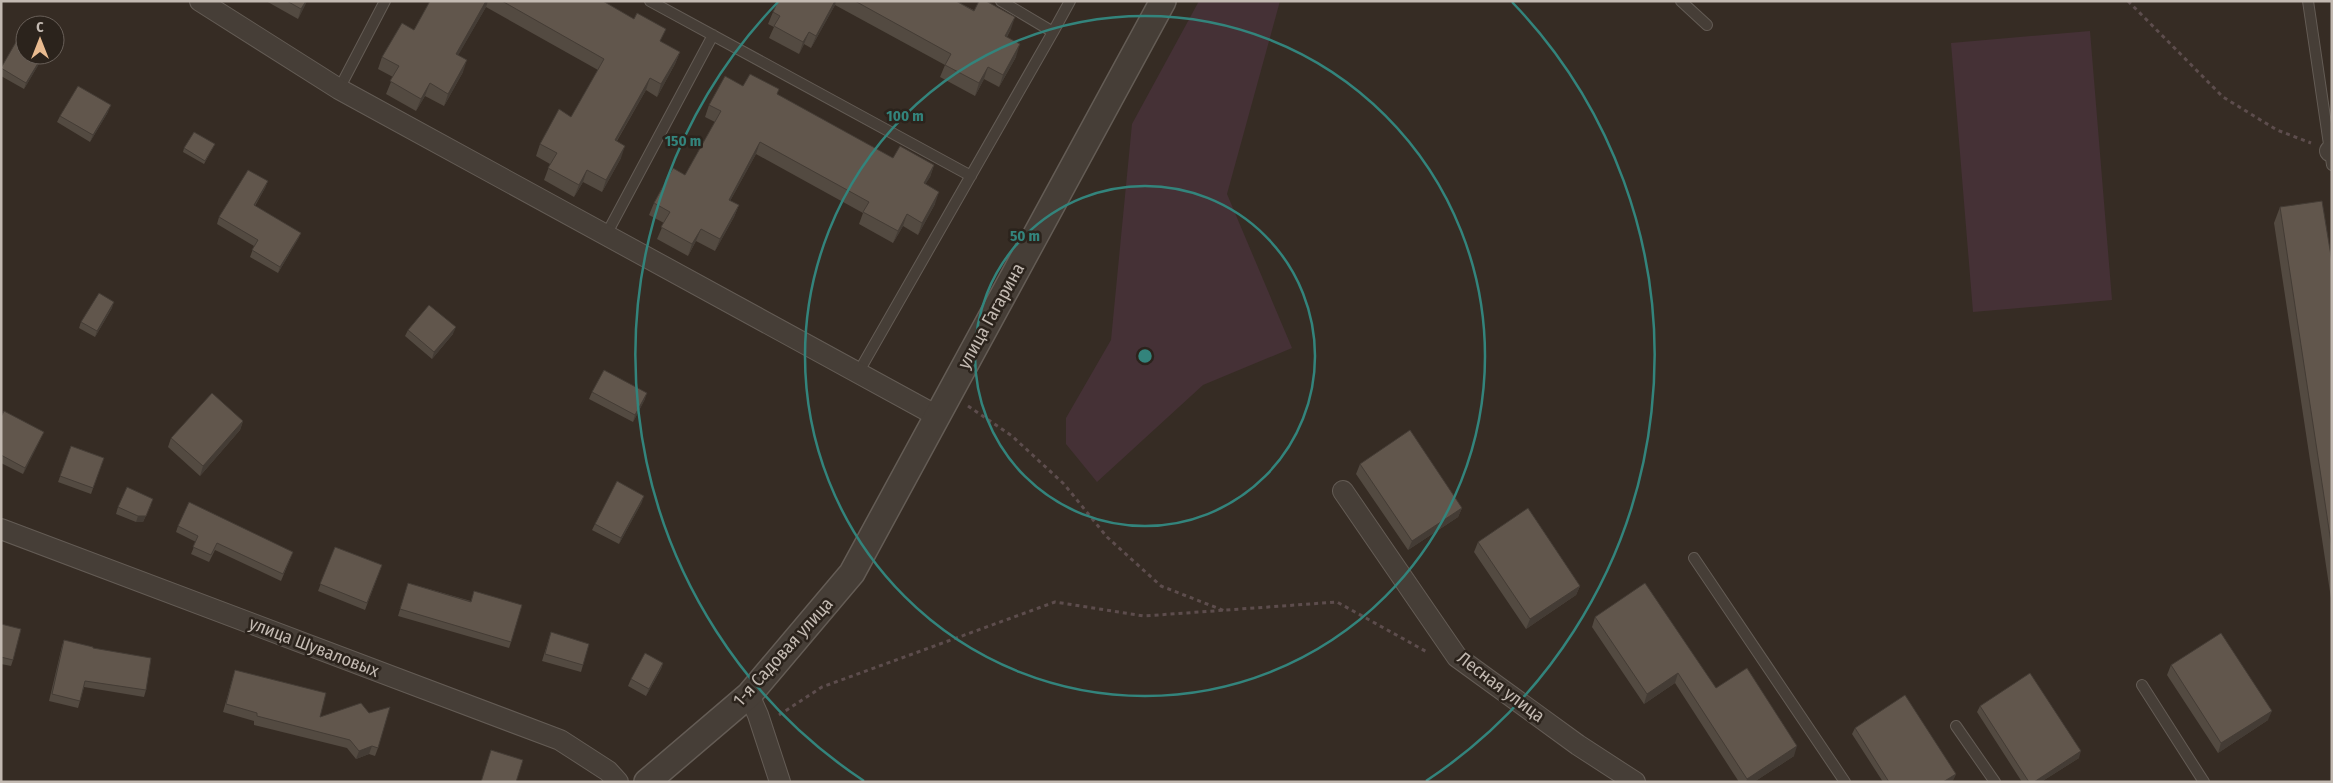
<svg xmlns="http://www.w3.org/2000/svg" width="2333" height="783" font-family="'Fira Sans Condensed',sans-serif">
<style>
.green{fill:#453136}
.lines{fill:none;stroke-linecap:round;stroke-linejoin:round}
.service-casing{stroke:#645c55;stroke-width:12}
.minor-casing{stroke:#645c55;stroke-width:22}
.tertiary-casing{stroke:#645c55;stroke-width:28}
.path{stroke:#5d4d4d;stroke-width:3;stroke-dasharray:4 4;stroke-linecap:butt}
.service{stroke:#463e37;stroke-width:10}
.minor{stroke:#463e37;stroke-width:20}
.tertiary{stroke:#463e37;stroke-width:25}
.wall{fill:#534a41}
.shaded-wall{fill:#443c35}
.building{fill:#61564c;stroke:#443c35}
.ring{fill:none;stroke:#33847c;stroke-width:2.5}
.labels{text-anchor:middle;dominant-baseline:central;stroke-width:5;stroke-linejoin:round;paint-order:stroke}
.street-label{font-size:18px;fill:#c3bab2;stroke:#2b231c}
.centre{fill:#33847c;stroke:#2b231c;stroke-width:2.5}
.ring-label{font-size:15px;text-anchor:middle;font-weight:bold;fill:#33847c;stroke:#2b231c;stroke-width:5;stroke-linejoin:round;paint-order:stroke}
</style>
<rect width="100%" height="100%" fill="#362c24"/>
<!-- green -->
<path class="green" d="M1199 1H1280L1227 194 1292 348 1203 385 1097 482 1066 444V418L1111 340 1132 124Z
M2090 31 2112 300 1973 312 1951 43Z"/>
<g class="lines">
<!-- service casing -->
<g class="service-casing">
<path id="service" d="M650 1 971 176
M1681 1 1707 25
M2308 1 2332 165
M1053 32 1070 1
M339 89 385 1
M606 235 713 35
M858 373 1053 32 1001 1
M1694 558 1845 782
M2142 685 2204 782
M1956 726 1995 782"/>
</g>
<!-- minor casing -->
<g class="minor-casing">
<path id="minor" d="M200 1 339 89 937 416
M2330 151 2332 150
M1343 491 1457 657 1578 745 1635 782
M1 529 560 740 608 771 618 782
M749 695 758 715 780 782"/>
</g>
<!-- tertiary casing -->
<g class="tertiary-casing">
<path id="tertiary" d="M647 782 749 695 852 573 1163 1"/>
</g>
<!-- path -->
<path class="path" d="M2128 1 2223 97 2277 130 2311 143
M968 406 1012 436 1064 484 1107 537 1161 586 1225 611
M779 715 822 687 1055 602 1144 616 1337 602 1427 652"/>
<!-- service -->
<use href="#service" class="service"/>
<!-- minor -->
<use href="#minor" class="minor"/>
<!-- tertiary -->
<use href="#tertiary" class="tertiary"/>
</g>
<!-- wall -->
<path class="wall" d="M266 1H307L298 19Z
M430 1H603L661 42 680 52 675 64 657 97 646 90 617 141 621 158 602 192 583 182 574 197 544 180 550 164 536 156 540 144 571 117 598 70 486 7 458 55 463 72 444 106 425 96 416 111 386 94 393 77 378 69 382 57 414 30Z
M778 1H956L1011 29 1007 37 1016 57 999 87 984 79 975 96 940 77 945 65 835 5 811 48 804 44 799 54 769 38 774 27 768 24 773 12Z
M43 57 24 89 1 76V67Z
M743 86 777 95 893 158 934 165 930 177 925 184 935 204 918 235 903 226 893 243 859 224 863 213 756 154 730 201 739 205 734 217 715 251 696 241 688 256 657 239 664 223 649 215 654 203 685 175 715 122 705 117 709 105Z
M108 112 90 142 57 122 60 116Z
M215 144 204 164 183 152 184 148Z
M268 181 265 188 255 206 301 233 298 239 278 273 250 257 254 246 217 224 219 217Z
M2280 207 2332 262V605L2274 223Z
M112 308 95 337 79 328 81 322Z
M408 330 453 334 432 359 405 336Z
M592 392 645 399 633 422 589 399Z
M1 417 41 438 23 474 1 463Z
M243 421 240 430 200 476 168 447 171 438Z
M71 446 104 458 91 494 58 482Z
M1360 464 1462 508 1458 517 1408 550 1356 474Z
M642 502 619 544 592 530 595 524Z
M151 505 143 522H136L116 514 118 507Z
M178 526 293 552 281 581 215 550 209 562 191 554 196 542 176 532Z
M1478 542 1580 586 1576 595 1526 629 1474 552Z
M335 547 382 565 365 610 318 591Z
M408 583 471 601 474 591 511 642 509 648 398 616Z
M1595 617 1716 688 1794 756 1754 782H1739L1675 683 1644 704 1592 627Z
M1 624 13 660 11 666 1 664Z
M551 632 583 665 581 672 542 661Z
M64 640 93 648 146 690 144 697 84 687 78 708 49 701 62 646Z
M663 663 661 669 646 696 628 686 631 679Z
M2171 665 2268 720 2218 753 2167 675Z
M235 670 378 748 375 756 369 754 356 759 347 748 254 725V721L223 712Z
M1980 706 2079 758 2041 782H2022L1977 712Z
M1855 728 1956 774 1953 780 1951 782H1883L1852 734Z"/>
<!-- shaded-wall -->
<path class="shaded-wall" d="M306 1H307L298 19 301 9Z
M486 1H488L486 7 452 66 456 54Z
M835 1H836L835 5 811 48 816 36Z
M1015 17 1011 29 1000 48 1005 36Z
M809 32 804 44 799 54 803 42Z
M1020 44 1016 57 999 87 1003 75Z
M680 52 675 64 657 97 661 84Z
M43 55H44L43 57 24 89 26 83Z
M467 60 463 72 444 106 448 94Z
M988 67 984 79 975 96 979 83Z
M650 78 646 90 610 152 615 140Z
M430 83 425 96 416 111 421 99Z
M111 105 108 112 90 142 93 135Z
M760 142 756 154 724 212 729 200Z
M625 146 621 158 602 192 606 180Z
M934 165 930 177 919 195 924 183Z
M587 170 583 182 574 197 579 185Z
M268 181 265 188 251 211 254 205Z
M939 192 935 204 918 235 922 223Z
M739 205 734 217 715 251 720 239Z
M907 214 903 226 893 243 898 231Z
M701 229 696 241 688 256 692 244Z
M301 233 298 239 278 273 280 267Z
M114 302 112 308 95 337 97 331Z
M456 327 453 334 432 359 434 352Z
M647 393 645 399 633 422 635 415Z
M243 421 240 430 200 476 203 466Z
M44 432 23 474 25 468Z
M644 496 642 502 619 544 621 538Z
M153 499 143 522H136L138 516Z
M1462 508 1458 517 1408 550 1412 541Z
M1580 586 1576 595 1526 629 1530 619Z
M663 663 661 669 646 696 649 689Z
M1678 673 1675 683 1644 704 1647 694Z
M2272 711 2268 720 2218 753 2221 743Z
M372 746 369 754 356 759 359 751Z
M1797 746 1794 756 1754 782H1746L1747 779Z
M2081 751 2079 758 2041 782H2034Z
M1956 774 1953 780 1951 782H1943Z"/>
<!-- building -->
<path class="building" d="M287 1H306L301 9Z
M430 1H486L456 54 467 60 448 94 430 83 421 99 390 81 399 66 382 57 402 23 414 30Z
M502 1H603L634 19 637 13 666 29 660 41 680 52 661 84 650 78 615 140 625 146 606 180 587 170 579 185 548 168 557 153 540 144 559 109 571 117 604 59Z
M778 1H835L816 36 809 32 803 42 774 26 780 16 773 12Z
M855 1H956L974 11 979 1H986L1015 17 1005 36 1020 44 1003 75 988 67 979 83 945 65 951 54Z
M20 35 25 38V55H43L26 83 1 68Z
M750 74 779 89 777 94 893 158 900 146 934 165 924 183 939 192 922 223 907 214 898 231 863 212 869 202 760 142 729 200 739 205 720 239 701 229 692 244 661 227 670 212 654 203 673 168 685 175 721 111 709 105 725 76 743 86Z
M78 86 111 105 93 135 60 116Z
M194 132 215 144 205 161 184 148Z
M248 170 268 181 254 205 301 233 280 267 252 250 258 240 219 217Z
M2322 201 2332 262V549L2280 207Z
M99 293 114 302 97 331 81 322Z
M429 305 456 327 434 352 408 330Z
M604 370 647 393 635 415 592 392Z
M212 393 243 421 203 466 171 438Z
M4 411 44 432 25 468 1 455V417Z
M1410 430 1462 508 1412 541 1360 464Z
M71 446 104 458 93 488 60 476Z
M617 481 644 496 621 538 595 524Z
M127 487 153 499 146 516H138L118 507Z
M189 502 293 552 283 574 217 543 211 555 193 547 198 536 178 526Z
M1528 508 1580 586 1530 619 1478 542Z
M335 547 382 565 367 603 320 584Z
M408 583 471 602 474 591 522 605 511 642 400 609Z
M1645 583 1716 688 1747 668 1797 746 1747 779 1678 673 1647 694 1595 617Z
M1 624 21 629 13 660 1 657Z
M551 632 589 644 583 665 545 654Z
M2221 633 2272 711 2221 743 2171 665Z
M64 640 93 647V648L151 658 146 690 85 681 80 701 52 694Z
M645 653 663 663 649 689 631 679Z
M235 670 326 693 320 717 361 703 369 713 390 707 378 748 372 746 359 751 350 740 257 716V713L226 704Z
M2030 673 2081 751 2034 782H2029L1980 706Z
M1905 695 1956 774 1943 782H1889L1855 728Z
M491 750 523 760 516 782H481Z"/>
<!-- distance rings -->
<g class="ring">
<circle cx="1145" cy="356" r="170"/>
<circle cx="1145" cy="356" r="340"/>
<path d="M864 781A510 510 0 0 1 778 2M1512 2A510 510 0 0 1 1426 781"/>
</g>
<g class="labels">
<!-- street labels -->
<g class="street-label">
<text transform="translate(991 316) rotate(-61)">улица Гагарина</text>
<text transform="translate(314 647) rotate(21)">улица Шуваловых</text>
<text transform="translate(783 652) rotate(-48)">1-я Садовая улица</text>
<text transform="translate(1501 687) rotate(37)">Лесная улица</text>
</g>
</g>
<circle cx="1145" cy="356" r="8" class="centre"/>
<g class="ring-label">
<text x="905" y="121">100 m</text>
<text x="683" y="146">150 m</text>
<text x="1025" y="241">50 m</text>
</g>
<!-- border -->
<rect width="2333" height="783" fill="none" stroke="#c3bab2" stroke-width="5"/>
<!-- north arrow -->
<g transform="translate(40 40)"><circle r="24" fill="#2b231c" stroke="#685f58"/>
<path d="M0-4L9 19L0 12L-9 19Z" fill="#e9bb90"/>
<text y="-8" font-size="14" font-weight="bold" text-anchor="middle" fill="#c3bab2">С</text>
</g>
</svg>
